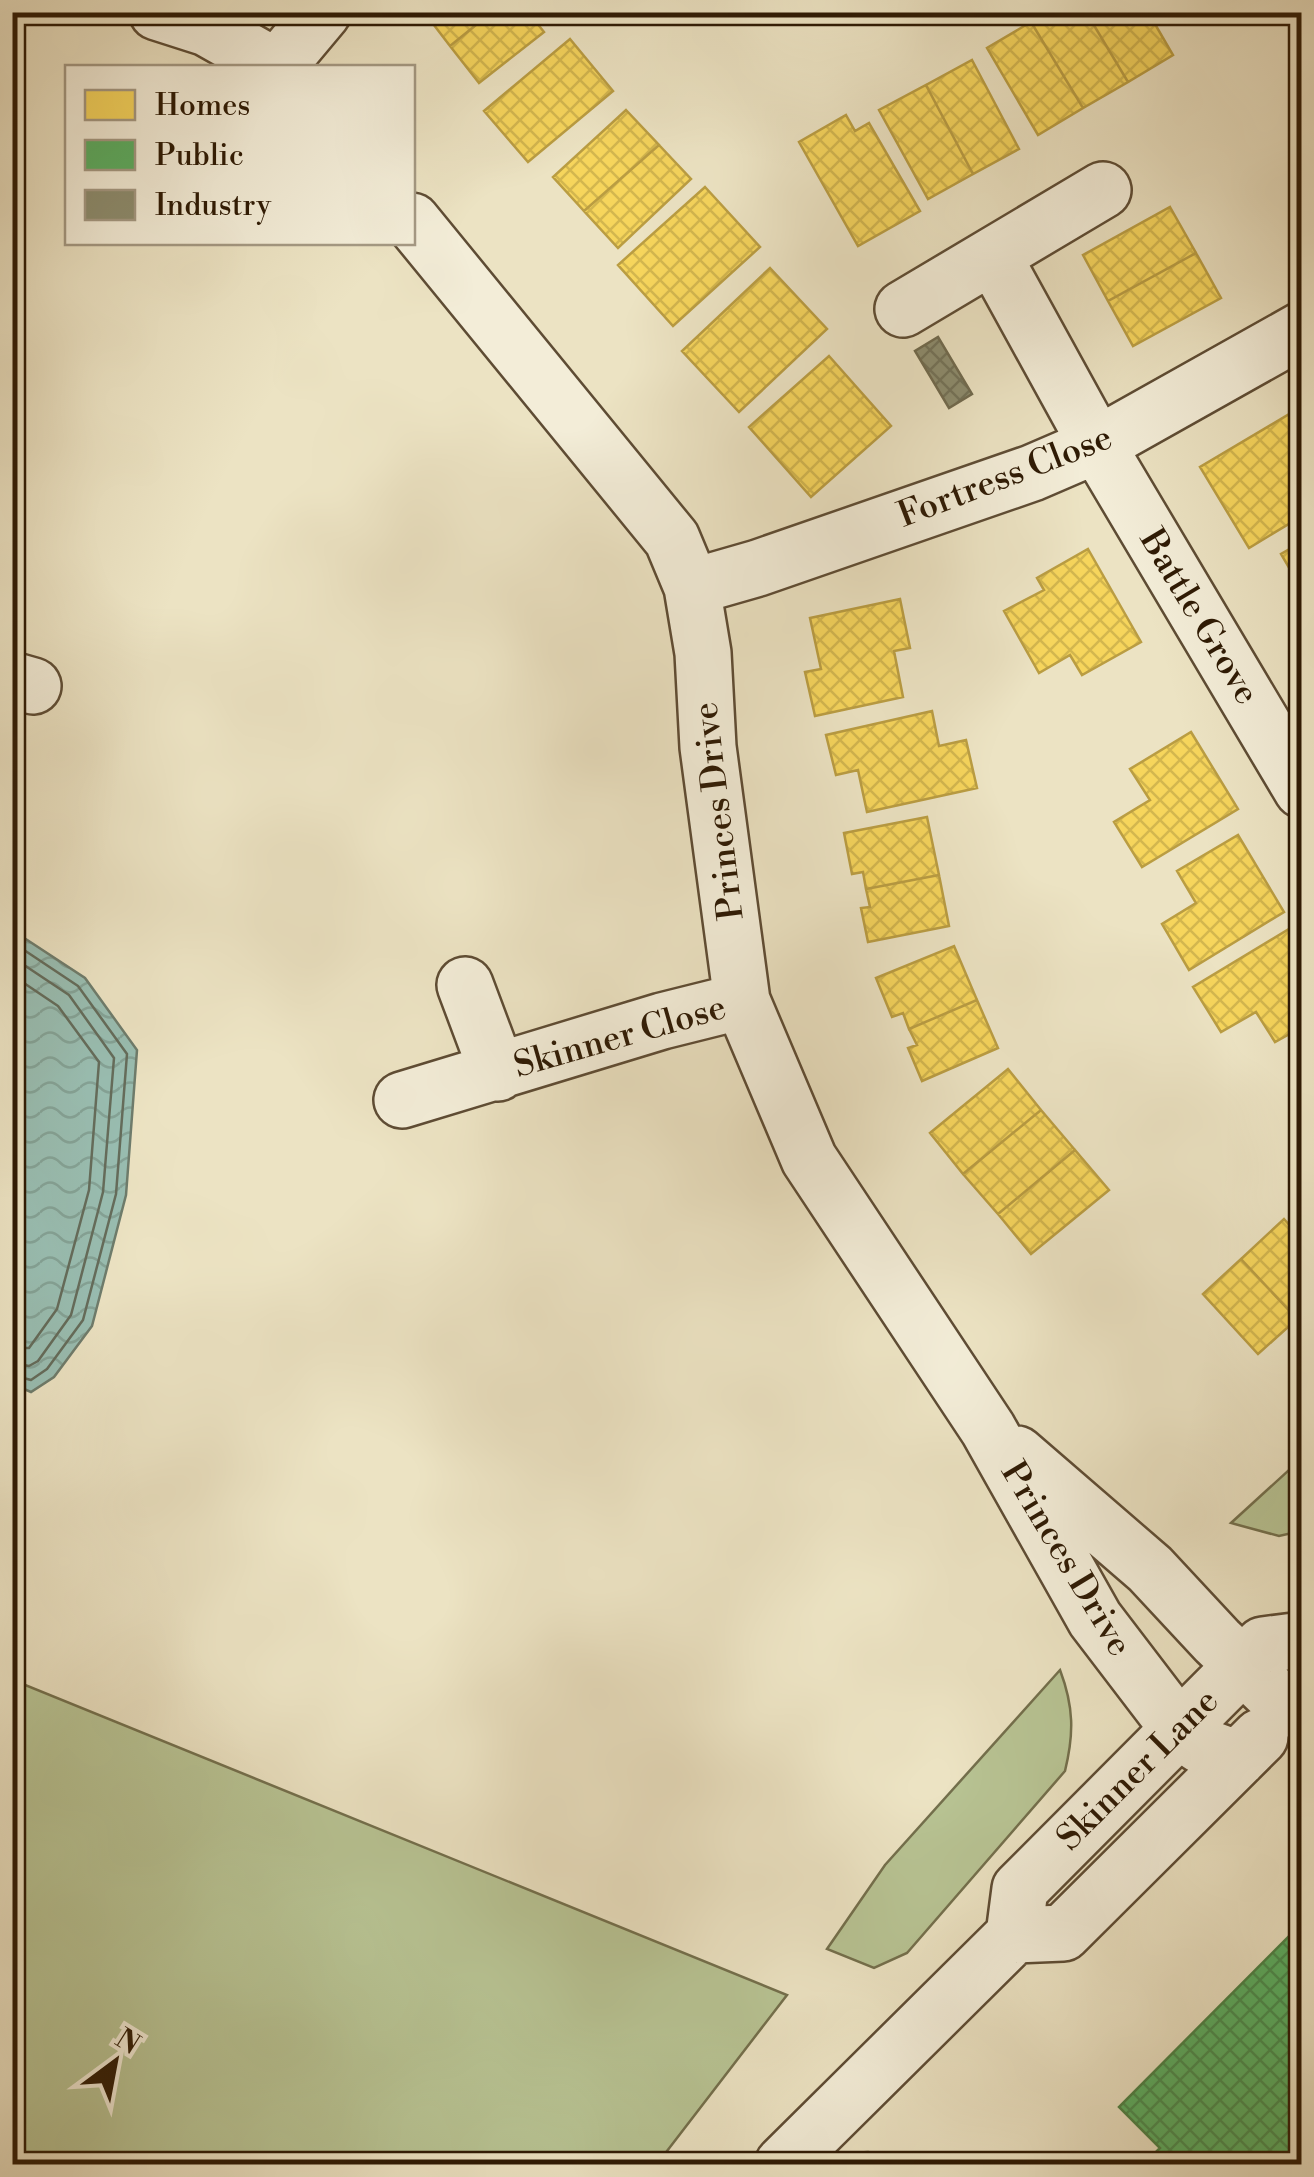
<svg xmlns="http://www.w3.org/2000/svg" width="1314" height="2177" font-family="'Libre Bodoni',serif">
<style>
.green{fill:#b8c494;stroke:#736f4c;stroke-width:2.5}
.water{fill:url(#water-waves);stroke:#6e7c6c;stroke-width:2.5}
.homes{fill:url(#homes-cross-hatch);stroke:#ba9d42;stroke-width:2.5}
.public{fill:url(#public-cross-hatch);stroke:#4d8245;stroke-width:2.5}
.industry{fill:url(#industry-cross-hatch);stroke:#706a4e;stroke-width:2.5}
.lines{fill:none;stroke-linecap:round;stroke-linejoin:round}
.shore{stroke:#646c5b;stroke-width:2.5}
.minor-casing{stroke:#5e4c34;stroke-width:60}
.minor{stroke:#f3edd8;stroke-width:55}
.labels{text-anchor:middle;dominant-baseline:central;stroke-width:10;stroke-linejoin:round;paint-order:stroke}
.street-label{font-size:35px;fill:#2e1a04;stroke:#f3edd8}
</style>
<defs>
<pattern id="water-waves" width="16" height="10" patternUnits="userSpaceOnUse" patternTransform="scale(2.5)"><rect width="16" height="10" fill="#99beb2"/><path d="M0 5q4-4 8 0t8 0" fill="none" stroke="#84a397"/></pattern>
<pattern id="homes-cross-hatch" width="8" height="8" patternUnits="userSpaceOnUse" patternTransform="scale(2.5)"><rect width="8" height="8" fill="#f6d55c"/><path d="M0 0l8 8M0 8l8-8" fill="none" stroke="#d3b64e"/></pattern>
<pattern id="public-cross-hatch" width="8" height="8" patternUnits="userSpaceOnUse" patternTransform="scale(2.5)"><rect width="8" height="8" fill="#5aae61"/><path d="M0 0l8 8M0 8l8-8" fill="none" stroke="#4b8d4e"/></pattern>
<pattern id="industry-cross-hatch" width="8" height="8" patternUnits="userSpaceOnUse" patternTransform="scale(2.5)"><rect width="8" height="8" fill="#8c8c6e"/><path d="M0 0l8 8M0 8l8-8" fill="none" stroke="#737258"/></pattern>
</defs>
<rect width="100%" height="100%" fill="#ece3c3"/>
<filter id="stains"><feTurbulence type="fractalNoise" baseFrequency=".002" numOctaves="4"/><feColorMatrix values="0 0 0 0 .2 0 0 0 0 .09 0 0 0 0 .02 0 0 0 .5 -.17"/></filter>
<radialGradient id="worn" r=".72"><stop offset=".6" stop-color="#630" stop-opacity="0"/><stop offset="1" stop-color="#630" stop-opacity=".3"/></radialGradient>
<!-- green -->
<path class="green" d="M1301 1459V1531L1279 1536 1231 1523Z
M1060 1670C1074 1707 1074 1734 1065 1771L907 1953 874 1968 827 1949 885 1865Z
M12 1680H13L787 1995 657 2164H13Z
M868 2152 903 2158 896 2164H812L819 2155Z"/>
<!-- water -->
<path class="water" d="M12 930 85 978 137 1050 126 1195 92 1326 54 1377 31 1392 12 1384Z"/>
<!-- homes -->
<path class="homes" d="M424 12H492L450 46Z
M492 12H528L544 32 479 83 450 46Z
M1047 12H1086L1128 82 1083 108 1031 22Z
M1086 12H1148L1173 55 1128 82Z
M1031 22 1083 108 1038 135 987 48Z
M570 39 613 91 528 162 484 111Z
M972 60 1019 149 973 174 926 85Z
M926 85 973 174 928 199 879 110Z
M626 110 659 145 584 211 553 177Z
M846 115 855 131 869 123 920 211 858 246 799 142Z
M659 145 691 179 618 248 584 211Z
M705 187 760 247 673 326 618 265Z
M1170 207 1196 253 1108 301 1083 255Z
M1196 253 1221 298 1133 346 1108 301Z
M770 268 827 329 739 412 682 351Z
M829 356 891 426 811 497 749 427Z
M1291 413 1302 430V516L1249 548 1200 467Z
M1302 542V590L1281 554Z
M1088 549 1141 642 1082 675 1070 655 1039 673 1004 611 1044 590 1037 578Z
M900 599 910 648 894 651 903 697 815 716 805 672 821 669 810 618Z
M932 711 939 746 966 740 977 788 867 812 858 770 836 775 826 735Z
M1191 732 1238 809 1142 867 1114 822 1150 800 1130 769Z
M927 817 939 875 866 889 863 872 852 874 844 833Z
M1238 835 1284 912 1189 970 1162 924 1196 903 1177 871Z
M939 875 949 926 868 942 861 908 870 907 866 889Z
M1289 929 1302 950V1027L1275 1042 1256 1012 1221 1032 1193 987Z
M954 946 977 1000 909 1029 903 1013 892 1017 876 978Z
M977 1000 998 1048 922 1081 908 1048 917 1045 909 1029Z
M1008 1069 1041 1110 963 1174 930 1133Z
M1041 1110 1075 1150 998 1214 963 1174Z
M1075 1150 1109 1190 1031 1254 998 1214Z
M1284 1219 1302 1239V1314L1297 1319 1241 1259Z
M1241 1259 1297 1319 1258 1354 1203 1294Z"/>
<!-- public -->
<path class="public" d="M1302 1923V2164H1147L1145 2163 1160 2148 1119 2107Z"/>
<!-- industry -->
<path class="industry" d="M938 337 972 394 949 408 915 351Z"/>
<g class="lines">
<!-- shore -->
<path class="shore" d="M12 942 78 986 127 1054 116 1194 83 1320 47 1369 31 1380 12 1375
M12 957 69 995 114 1058 103 1192 71 1315 38 1361 29 1366 12 1363
M12 975 58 1006 99 1062 89 1190 57 1309 29 1348H12"/>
<!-- minor casing -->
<g class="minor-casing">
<path id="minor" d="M157 12 207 28 278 68
M277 67 323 12
M412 221 672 539 692 587 703 653 708 747 742 1001 809 1159 988 1429 1095 1619 1179 1729 1200 1745 1238 1759
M993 256 1097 445 1302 790
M903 309 1103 190
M692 587 758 568 1032 473 1097 445 1302 330
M12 680 33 686
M465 985 498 1073
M402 1100 662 1021 742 1001
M1017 1454 1150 1569 1217 1641 1288 1709
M1014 1935 1063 1933 1260 1737
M783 2164 1014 1935 1020 1889 1263 1645 1302 1640"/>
</g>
<!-- minor -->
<use href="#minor" class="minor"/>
</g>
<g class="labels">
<!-- street labels -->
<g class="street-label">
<text transform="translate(1005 477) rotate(-21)">Fortress Close</text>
<text transform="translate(1199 617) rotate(59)">Battle Grove</text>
<text transform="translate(719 811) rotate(-97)">Princes Drive</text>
<text transform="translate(620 1037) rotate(-16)">Skinner Close</text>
<text transform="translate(1066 1559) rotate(59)">Princes Drive</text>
<text transform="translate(1138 1770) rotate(-45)">Skinner Lane</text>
</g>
</g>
<!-- margin -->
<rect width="1314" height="2177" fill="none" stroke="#ece3c3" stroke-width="50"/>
<rect x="15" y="15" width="1284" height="2147" fill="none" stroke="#2e1a04" stroke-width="5"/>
<rect x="25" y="25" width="1264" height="2127" fill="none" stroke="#2e1a04" stroke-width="2.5"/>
<!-- legend -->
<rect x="65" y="65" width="350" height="180" fill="#f3edd8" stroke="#a49983" stroke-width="2.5"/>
<rect x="85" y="90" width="50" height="30" fill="#f6d55c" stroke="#a49983" stroke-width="2.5"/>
<text x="155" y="115" font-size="30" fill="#2e1a04">Homes</text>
<rect x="85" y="140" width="50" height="30" fill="#5aae61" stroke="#a49983" stroke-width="2.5"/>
<text x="155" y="165" font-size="30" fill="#2e1a04">Public</text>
<rect x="85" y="190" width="50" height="30" fill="#8c8c6e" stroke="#a49983" stroke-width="2.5"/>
<text x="155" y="215" font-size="30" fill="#2e1a04">Industry</text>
<!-- north arrow -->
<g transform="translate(115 2062) rotate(32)" stroke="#f3edd8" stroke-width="8" paint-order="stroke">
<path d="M0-8L18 38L0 25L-18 38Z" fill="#2e1a04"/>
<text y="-15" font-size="28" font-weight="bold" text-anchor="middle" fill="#2e1a04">N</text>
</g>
<rect width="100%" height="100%" filter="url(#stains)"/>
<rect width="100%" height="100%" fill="url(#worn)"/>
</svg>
